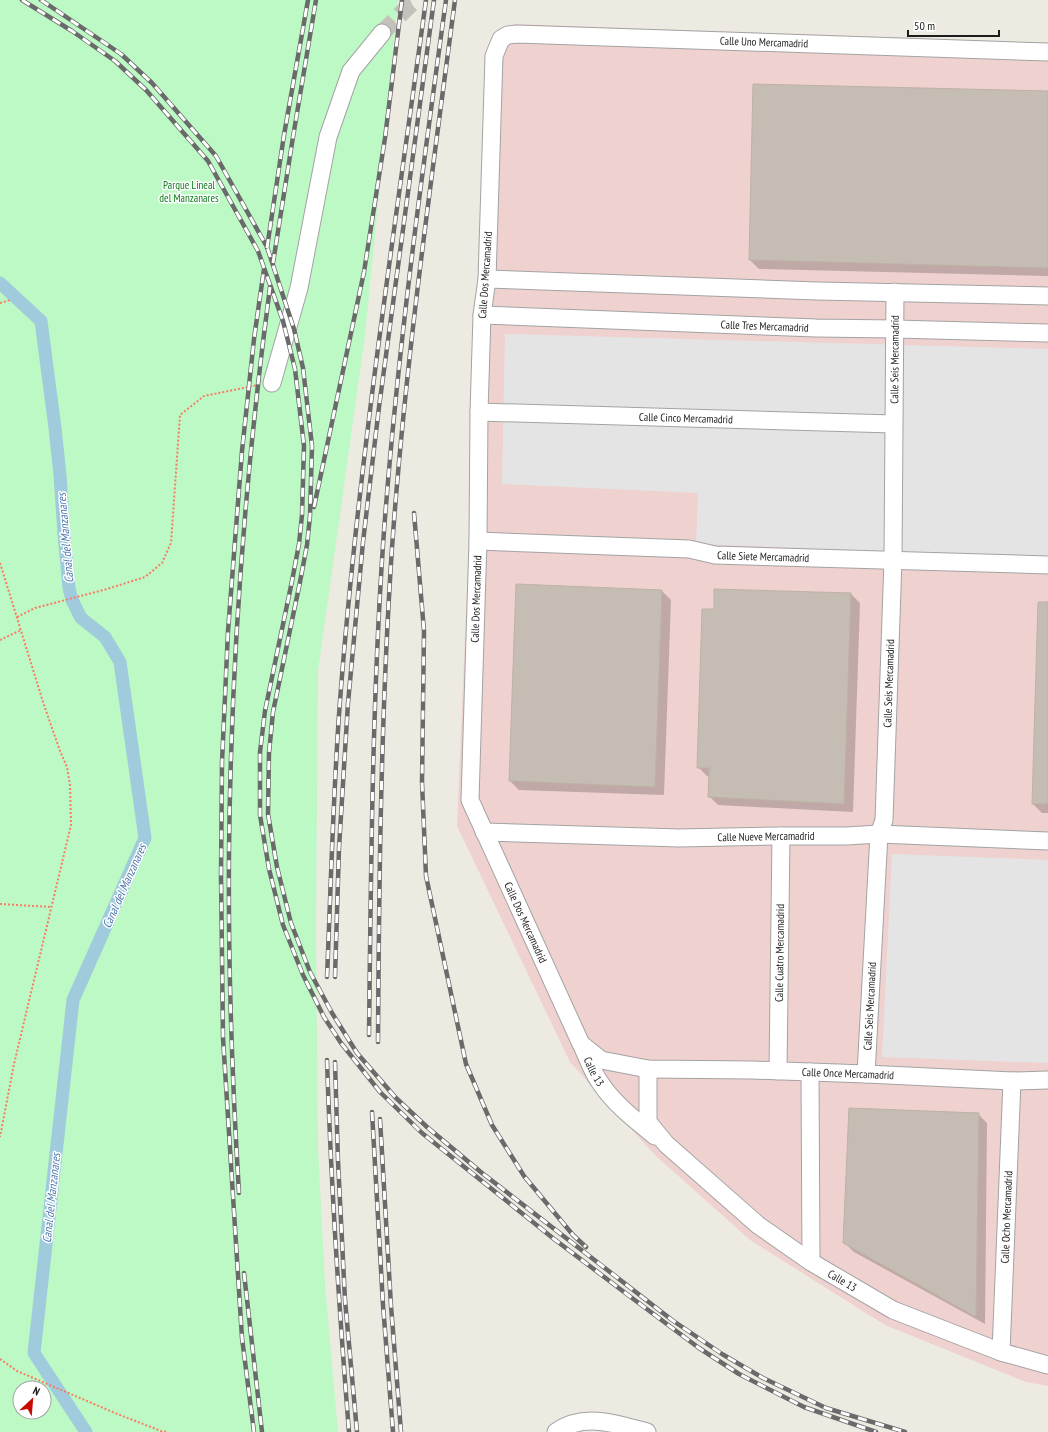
<svg xmlns="http://www.w3.org/2000/svg" width="1048" height="1432" font-family="'PT Sans Narrow',sans-serif">
<style>
.commercial{fill:#efd2cf}
.park{fill:#bcf9c4;fill-rule:evenodd}
.parking{fill:#e4e4e4}
.shadow{fill:#0003}
.lines{fill:none;stroke-linecap:round;stroke-linejoin:round}
.canal{stroke:#a0cbdc;stroke-width:13}
.building{fill:#c5bcb4;stroke:#bfb1a3}
.minor-tunnel{stroke:#c3c1ba;stroke-width:17;stroke-dasharray:17 8;stroke-linecap:butt}
.minor-casing{stroke:#a3a3a3;stroke-width:19}
.path{stroke:#fa7b65;stroke-width:2;stroke-dasharray:2 2;stroke-linecap:butt}
.minor{stroke:#fff;stroke-width:17}
.rail-casing{stroke:#6a6a6a;stroke-width:4.5}
.rail{stroke:#fff;stroke-width:3;stroke-dasharray:9;stroke-linecap:butt}
.labels{text-anchor:middle;dominant-baseline:central;stroke-width:3;stroke-linejoin:round;paint-order:stroke}
.street-label{font-size:11px;fill:#1c1c1c;stroke:#fff}
.park-label{font-size:11px;fill:#0a7919;stroke:#fff}
.water-label{font-size:12px;font-style:italic;fill:#4875ab;stroke:#fff}
</style>
<rect width="100%" height="100%" fill="#edeae1"/>
<!-- commercial -->
<path class="commercial" d="M514 24 1048 43V1386L1026 1382 885 1325 750 1240 656 1156 570 1062 457 826 490 50 499 36Z"/>
<!-- park -->
<path class="park" d="M0 0H398L365 336 318 671 316 933 318 1148 325 1284 338 1432H0ZM20 1388H44V1412H20Z"/>
<!-- parking -->
<path class="parking" d="M505 334 1048 349V557L696 544 698 493 502 484Z
M892 854 1048 860V1063L882 1057Z"/>
<!-- shadow -->
<path class="shadow" d="M1048 92V276L759 269 750 260Z
M662 591 671 600 664 795 519 790 510 781Z
M851 594 860 603 853 812 718 805 709 796V776H707L698 767 714 610Z
M1048 603V813H1042L1033 804Z
M978 1114 987 1123 985 1324 854 1252 844 1242Z"/>
<g class="lines">
<!-- canal -->
<path class="canal" d="M0 283 41 321 55 428 60 475 64 533 69 588 72 600 81 618 105 637 120 662 145 838 73 1000 34 1353 86 1432"/>
</g>
<!-- building -->
<path class="building" d="M753 84 1048 91V268L749 260Z
M516 584 662 590 655 787 509 781Z
M714 589 851 593 844 804 708 797 709 768H697L702 609H714Z
M1038 602H1048V804H1032Z
M849 1108 979 1113 976 1317 843 1243Z"/>
<g class="lines">
<!-- minor-tunnel -->
<path class="minor-tunnel" d="M382 33 411 4 419 0"/>
<!-- minor casing -->
<g class="minor-casing">
<g id="minor">
<path id="s1" d="M1048 52 517 34 508 35 501 39 494 56 487 279 482 315 479 412 478 541 470 800 581 1044 601 1060 648 1069 752 1070 866 1074 1012 1081 1048 1080"/>
<path d="M487 279 817 291 1048 296"/>
<path id="s2" d="M482 315 816 328 895 329 1048 333"/>
<path d="M272 383 299 288 328 137 351 71 382 33"/>
<path id="s3" d="M479 412 893 424"/>
<path id="s4" d="M478 541 689 549 715 555 1048 565"/>
<path id="s5" d="M484 832 679 838 781 836H846L879 834 1048 841"/>
<path id="s6" d="M583 1048C588 1059 592 1071 599 1081 613 1103 635 1120 655 1136"/>
<path id="s7" d="M648 1069V1122L666 1144 758 1225 811 1262 893 1310 1001 1352 1048 1365"/>
<path id="s8" d="M778 1071 781 836"/>
<path d="M810 1072 811 1262"/>
<path id="s9" d="M866 1074 879 834 884 820 893 560 895 292"/>
<path id="s10" d="M1001 1352 1012 1081"/>
<path d="M556 1432C584 1412 617 1424 647 1432"/>
</g>
</g>
<!-- path -->
<path class="path" d="M0 303 10 300
M0 563 44 705 60 751 67 767 70 785 71 825 14 1064 0 1137
M17 617 35 608 107 589 145 577 162 563 171 543 180 415 204 396 258 385
M0 640 21 630
M0 904 51 907
M0 1359 17 1371 115 1413 161 1431 167 1432"/>
<!-- minor -->
<use href="#minor" class="minor"/>
<!-- rail casing -->
<g class="rail-casing">
<path id="rail" d="M22 0 72 31 115 61 146 90 208 161 258 251 283 321 295 369 304 446 302 515 299 544 292 581 265 711 260 752V815L269 869 283 925 303 975 324 1017 341 1043 380 1092 422 1133 554 1239 628 1295 699 1348 739 1374 804 1407 876 1432
M41 0 121 54 152 83 216 156 267 247 294 329 303 368 312 446 310 516 307 545 300 582 273 712 269 753 268 814 277 867 291 923 310 972 332 1013 357 1053 396 1098 427 1127 482 1173 672 1320 722 1354 763 1378 826 1408 905 1432
M267 248 284 135 308 0
M273 263 293 137 316 0
M314 507 364 272 385 138 402 0
M414 513 424 631 422 782 426 876 466 1064 492 1125 524 1176 573 1235 586 1247
M327 977C331 885 333 793 340 701 358 466 394 233 426 0
M335 977 339 848 348 703 363 542 379 407 434 0
M369 1035C371 872 372 708 383 545 396 362 421 181 446 0
M378 1042C379 878 381 713 392 548 405 365 431 182 455 0
M327 1060C331 1184 339 1308 349 1432
M335 1062 338 1161 345 1300 357 1432
M372 1112 383 1305 393 1432
M380 1119 391 1306 401 1432
M239 1193C232 1079 228 965 229 851 231 663 245 474 270 287
M244 1273 262 1432
M254 1432 242 1338 223 1038 221 875 222 762 228 631 242 451 254 339 264 269"/>
</g>
<!-- rail -->
<use href="#rail" class="rail"/>
</g>
<g class="labels">
<!-- street labels -->
<g class="street-label">
<text transform="translate(764 42) rotate(2)">Calle Uno Mercamadrid</text>
<text transform="translate(485 275) rotate(-86)">Calle Dos Mercamadrid</text>
<text stroke="none"><textPath href="#s2" startOffset="283">Calle Tres Mercamadrid</textPath></text>
<text stroke="none"><textPath href="#s9" startOffset="716">Calle Seis Mercamadrid</textPath></text>
<text stroke="none"><textPath href="#s3" startOffset="207">Calle Cinco Mercamadrid</textPath></text>
<text stroke="none"><textPath href="#s4" startOffset="286">Calle Siete Mercamadrid</textPath></text>
<text transform="translate(476 599) rotate(-88)">Calle Dos Mercamadrid</text>
<text stroke="none"><textPath href="#s9" startOffset="392">Calle Seis Mercamadrid</textPath></text>
<text stroke="none"><textPath href="#s5" startOffset="282">Calle Nueve Mercamadrid</textPath></text>
<text stroke="none"><textPath href="#s1" startOffset="1446">Calle Dos Mercamadrid</textPath></text>
<text stroke="none"><textPath href="#s8" startOffset="118">Calle Cuatro Mercamadrid</textPath></text>
<text stroke="none"><textPath href="#s9" startOffset="68">Calle Seis Mercamadrid</textPath></text>
<text stroke="none"><textPath href="#s6" startOffset="26">Calle 13</textPath></text>
<text stroke="none"><textPath href="#s1" startOffset="1853">Calle Once Mercamadrid</textPath></text>
<text stroke="none"><textPath href="#s10" startOffset="135">Calle Ocho Mercamadrid</textPath></text>
<text stroke="none"><textPath href="#s7" startOffset="305">Calle 13</textPath></text>
</g>
<!-- park labels -->
<g class="park-label">
<text x="189" y="185">Parque Lineal<tspan x="189" dy="13">del Manzanares</tspan></text>
</g>
<!-- water labels -->
<g class="water-label">
<text transform="translate(65 538) rotate(-95)">Canal del Manzanares</text>
<text transform="translate(124 886) rotate(-66)">Canal del Manzanares</text>
<text transform="translate(51 1198) rotate(-84)">Canal del Manzanares</text>
</g>
</g>
<!-- north arrow -->
<g transform="translate(32 1400) rotate(26)"><circle r="19" fill="#ffffff" stroke="#a4a4a4"/>
<path d="M0-3L7 15L0 10L-7 15Z" fill="#c70a00"/>
<text y="-6" font-size="11" font-weight="bold" text-anchor="middle" fill="#1c1c1c">N</text>
</g>
<!-- scale -->
<path d="M908 30v6h91v-6" fill="none" stroke="#1c1c1c" stroke-width="2"/>
<text x="914" y="30" font-size="12" fill="#1c1c1c" stroke="#ffffff" stroke-width="3" paint-order="stroke">50 m</text>
</svg>
